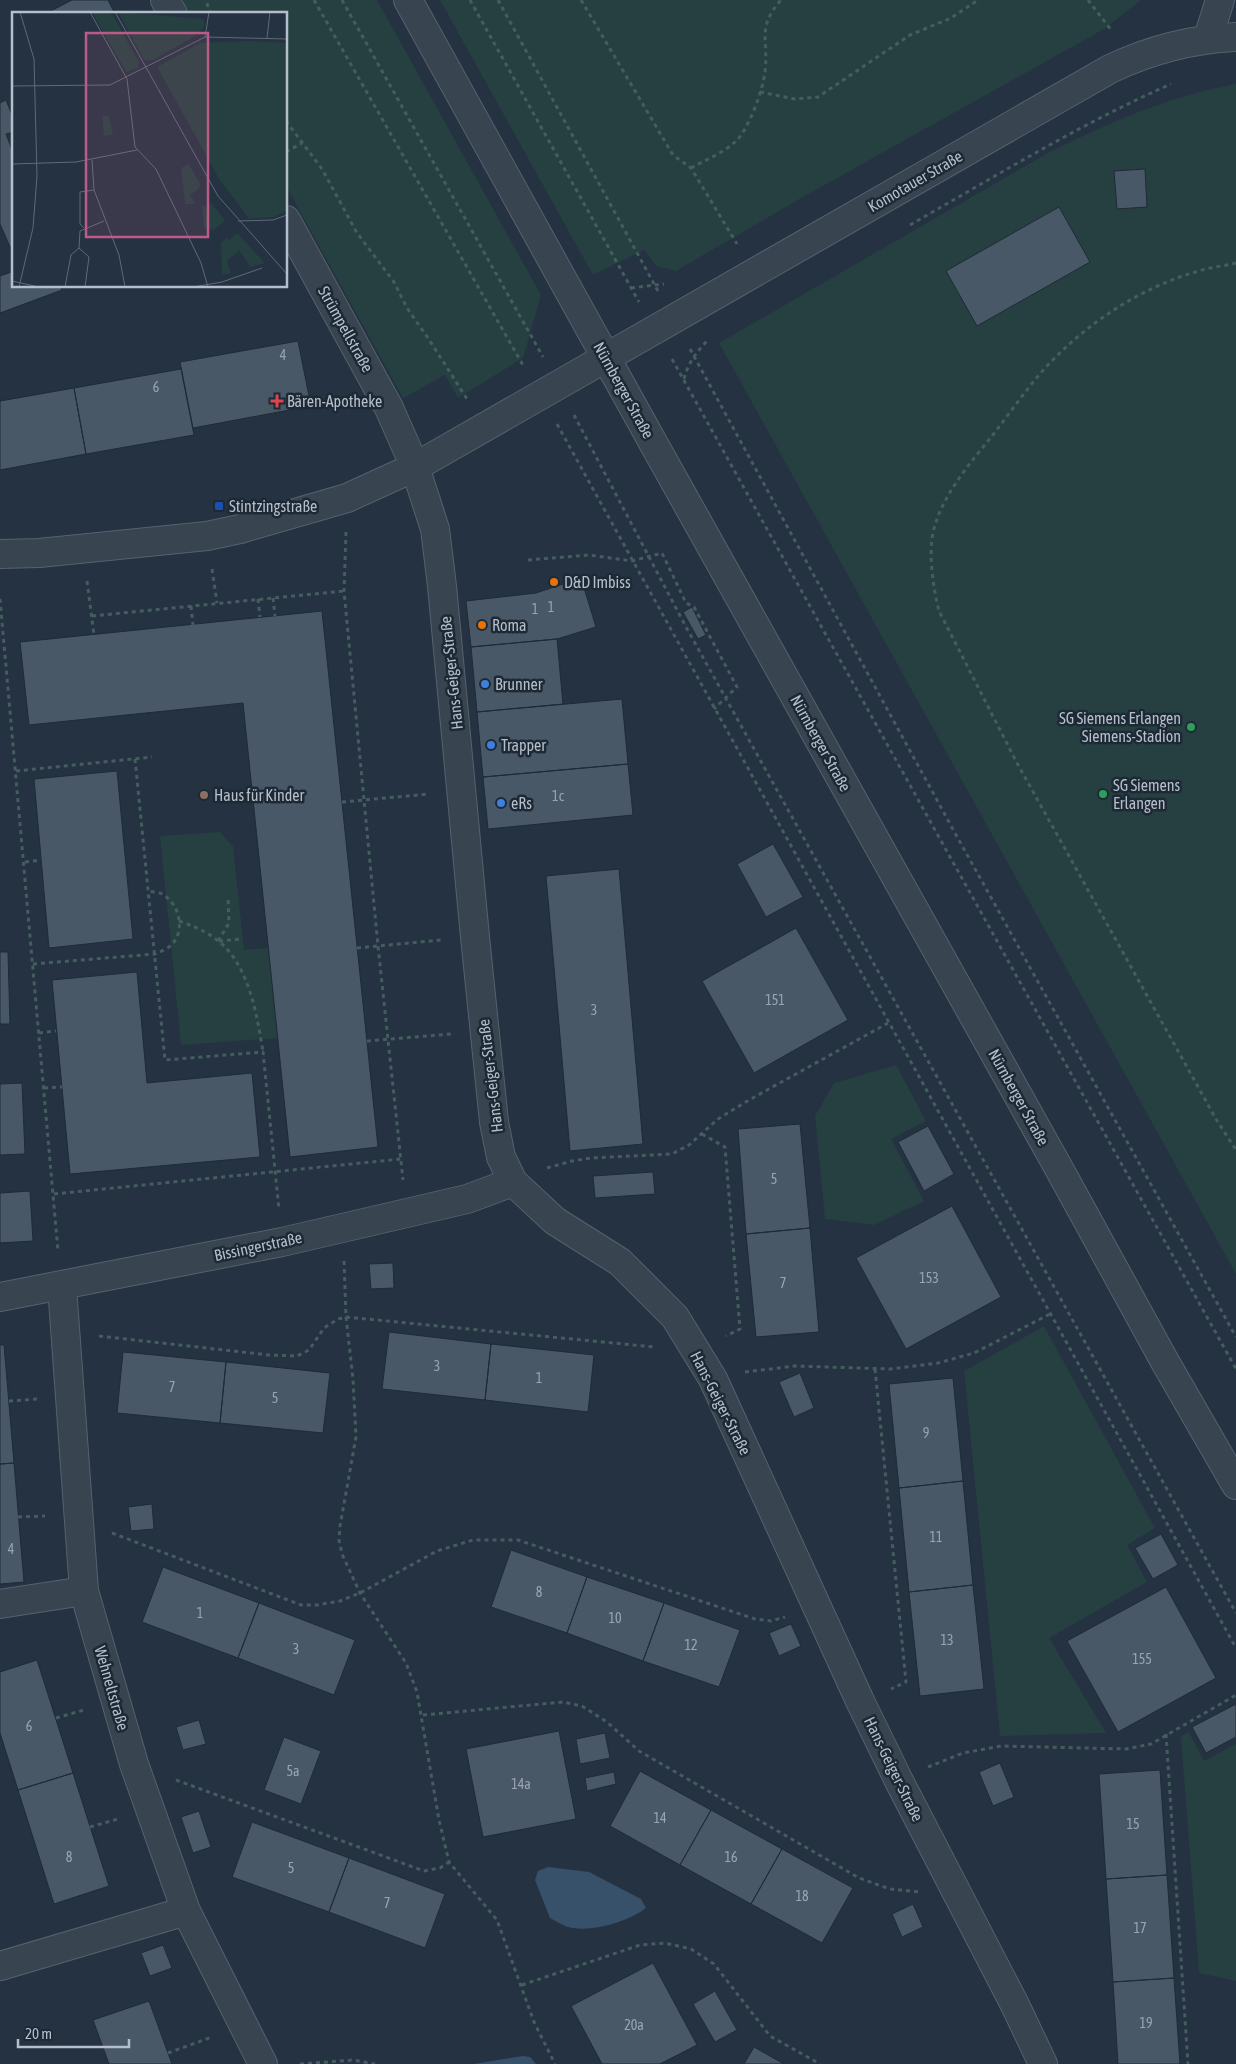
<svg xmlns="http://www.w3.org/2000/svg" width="1236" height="2064" font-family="'Asap Condensed',sans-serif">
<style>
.green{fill:#264042}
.water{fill:#38516a}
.building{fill:#485867;stroke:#1f2b37}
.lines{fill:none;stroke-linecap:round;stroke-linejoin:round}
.minor-casing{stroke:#56626e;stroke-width:30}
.path{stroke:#445d5e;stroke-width:3;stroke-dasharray:4 4;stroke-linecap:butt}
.minor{stroke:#384450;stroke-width:28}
.health-dot{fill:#e0444e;stroke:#1d2935;stroke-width:2}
.transit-dot{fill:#1a4fb4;stroke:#1d2935;stroke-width:2}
.food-dot{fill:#e8710a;stroke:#1d2935;stroke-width:2}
.shop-dot{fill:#3f7fe0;stroke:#1d2935;stroke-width:2}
.leisure-dot{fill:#2e9e5b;stroke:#1d2935;stroke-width:2}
.education-dot{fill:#8d6e63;stroke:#1d2935;stroke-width:2}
.labels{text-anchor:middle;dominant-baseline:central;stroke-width:5;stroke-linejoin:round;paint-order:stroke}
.number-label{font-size:14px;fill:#9aa5b2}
.street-label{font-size:16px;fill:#b5bfcb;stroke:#1d2935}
.poi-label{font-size:16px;fill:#b5bfcb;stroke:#1d2935;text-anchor:start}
.inset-road{fill:none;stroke:#5e6a78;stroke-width:1}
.view{fill:#bd5b88;fill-opacity:0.15;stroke:#bd5b88;stroke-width:2.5}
.inset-edge{fill:none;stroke:#b5bfcb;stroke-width:2.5}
</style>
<rect width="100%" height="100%" fill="#243241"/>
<!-- green -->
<path class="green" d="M183 0H377L541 295 523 358 458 398 445 375 403 398 286 186V14H190Z
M440 0H1141L1104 29 796 201 676 271 656 266 644 250 593 275Z
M1236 84V1274L719 343 1048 153C1108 123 1169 96 1236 84Z
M220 832 233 846 244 950 268 948 278 1038 181 1045 160 836Z
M896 1065 926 1121 891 1139 924 1201 874 1225 825 1219 815 1116 834 1083Z
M1044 1326 1155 1528 1127 1545 1147 1582 1049 1638 1106 1733 1000 1736 964 1371Z
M1188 1731 1204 1761 1236 1744V1981L1199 1973 1181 1737Z"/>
<!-- water -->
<path class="water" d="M548 1867 589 1872 641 1899 646 1908C628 1922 590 1933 568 1927 562 1925 556 1921 550 1918L535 1880 538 1871Z
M523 2056 530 2057 536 2064H474Z"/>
<!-- building -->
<path class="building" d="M72 0H108L115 14H45Z
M6 100 14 120V132L6 134 14 155V256L0 224V103Z
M1145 169 1147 207 1117 209 1114 171Z
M1059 207 1090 262 977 326 946 271Z
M14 271V286H60L62 290 0 313V276Z
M298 341 311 406 193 428 180 362Z
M181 369 194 435 86 454 74 388Z
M74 388 86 454 0 470V401Z
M581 578 596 627 557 639 471 647 466 601 536 593Z
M692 607 706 635 698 639 683 612Z
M322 611 378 1147 290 1157 243 703 29 725 20 642Z
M557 639 563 704 477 712 471 647Z
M622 699 628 764 483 777 477 712Z
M628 764 633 815 488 829 483 777Z
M117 771 133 939 49 948 34 779Z
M773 844 803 897 766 917 737 864Z
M619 869 643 1144 570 1151 546 876Z
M796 928 848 1020 754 1073 702 981Z
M0 952H8L10 1024H0Z
M137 972 147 1083 252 1073 260 1157 70 1174 52 980Z
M22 1083 25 1154 0 1155V1084Z
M800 1124 810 1228 746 1234 738 1129Z
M928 1126 954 1174 924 1191 898 1142Z
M653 1172 655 1194 595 1198 593 1176Z
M30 1191 33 1241 0 1243V1193Z
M952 1206 1001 1297 906 1349 856 1258Z
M810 1228 819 1332 756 1337 746 1234Z
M393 1263 394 1288 371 1289 369 1264Z
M389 1332 491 1344 485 1400 382 1389Z
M491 1344 594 1355 588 1412 485 1400Z
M0 1345H4L14 1463 0 1464Z
M123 1352 226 1362 220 1423 117 1413Z
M226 1362 330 1373 323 1433 220 1423Z
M800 1373 814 1408 794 1417 779 1382Z
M953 1378 963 1481 899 1488 889 1384Z
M14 1463 24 1582 0 1584V1464Z
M963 1481 973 1585 909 1592 899 1488Z
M152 1504 154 1529 131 1531 128 1507Z
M1161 1534 1178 1565 1153 1579 1135 1548Z
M511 1550 587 1577 567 1633 491 1607Z
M163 1567 259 1603 238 1658 142 1622Z
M587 1577 664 1603 643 1661 567 1633Z
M973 1585 984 1689 920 1696 909 1592Z
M1166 1587 1216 1678 1118 1732 1067 1641Z
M259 1603 355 1640 334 1695 238 1658Z
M664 1603 740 1630 719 1687 643 1661Z
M791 1624 801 1646 779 1656 769 1633Z
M37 1660 73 1773 18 1790 0 1733V1672Z
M1236 1704V1737L1206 1753 1192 1727Z
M199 1720 206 1744 183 1750 176 1727Z
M559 1731 576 1819 483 1837 466 1749Z
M605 1733 610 1758 580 1764 576 1739Z
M284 1737 321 1751 301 1804 264 1790Z
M1000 1763 1014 1797 993 1806 979 1772Z
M1160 1770 1167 1875 1106 1879 1099 1774Z
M640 1771 711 1810 680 1865 610 1826Z
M614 1772 616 1784 587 1791 585 1778Z
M73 1773 109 1886 54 1904 18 1790Z
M711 1810 782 1849 751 1904 680 1865Z
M199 1811 211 1847 193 1853 181 1817Z
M252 1822 349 1858 329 1912 232 1877Z
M782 1849 853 1888 822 1943 751 1904Z
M349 1858 445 1894 425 1948 329 1912Z
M1167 1875 1174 1978 1113 1982 1106 1879Z
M913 1904 923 1927 902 1937 892 1914Z
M163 1945 172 1968 150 1976 141 1953Z
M653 1963 697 2045 660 2064H602L571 2006Z
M1174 1978 1180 2064H1118L1113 1982Z
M715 1991 737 2030 715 2042 693 2004Z
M149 2001 172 2064H109L93 2020Z
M754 2047 784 2064H744Z"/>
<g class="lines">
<!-- minor casing -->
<g class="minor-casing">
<path id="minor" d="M165 0 173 14
M408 0 651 439 1057 1165 1164 1360 1236 1485
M1208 38 1220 0
M286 220 389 408 415 467 435 529 442 586 475 937 494 1122 501 1157 513 1182 555 1221 620 1262 675 1317 713 1379 860 1701 899 1781 1015 2005 1043 2064
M0 554 39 553 207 536 240 529 347 498 415 467 1110 69C1150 50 1192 39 1236 37
M62 1286 84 1591 134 1764 186 1911 263 2064
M0 1297 282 1242 467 1199 513 1182
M0 1604 84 1591
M0 1966 186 1911"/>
</g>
<!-- path -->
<path class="path" d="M314 0 524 367
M342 0 543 357
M470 0 639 302
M498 0 658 291
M581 0 673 155 691 168 737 244
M1088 0 1112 31
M207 3 210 14
M760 92 795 99 818 97 910 35 951 18 978 0
M286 121 322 169 357 233 394 282 407 308 428 338 467 399
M286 152 302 143
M691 168C705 160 723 153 735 142 748 131 763 90 765 72 769 40 756 28 781 0
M910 225C996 176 1080 124 1171 84
M1236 263C1224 266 1211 267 1199 271 1141 287 1087 323 1046 367 1027 388 1010 413 992 436 971 462 945 492 935 525 927 549 933 587 939 611L1017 763 1216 1119 1236 1150
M631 288 664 284
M690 349 955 833 1236 1337
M672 359 1236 1369
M684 379C688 363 696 353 707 341
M574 415 686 627 1236 1613
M557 424 1236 1648
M346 532 344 591 378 946 403 1180
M528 560 589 555 632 561 662 553 686 603 694 607 737 687 714 709
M212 569 217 603
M87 581 94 635
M273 598 275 616
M0 599 58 1251
M258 599 260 617
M191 606 193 625
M92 616 344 591
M135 759 165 1060 263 1052 279 1209
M16 771 152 757
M342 802 429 794
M25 862 41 860
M179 921C193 926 206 931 217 940 249 964 257 1015 263 1052
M218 941 229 923 228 898
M219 941 243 939
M357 948 441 940
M33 964 155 954C159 952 165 950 169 947 187 933 180 902 160 893 157 892 152 892 148 891
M39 1033 56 1031
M367 1041 451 1034
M44 1088 62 1087
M702 1134 725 1147 740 1329 726 1336
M547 1168 572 1161 591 1158 672 1154 689 1145 718 1119 749 1100 888 1023
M54 1194 401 1159
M344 1261 346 1317 353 1379 356 1437 340 1526 339 1540 342 1554 360 1593 406 1663 417 1692 439 1820 449 1862 497 1920 534 2022 555 2064
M99 1336 269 1355 297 1356 309 1350 324 1328 338 1319 346 1317 654 1347
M875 1369 906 1682 891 1689
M745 1372 795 1366 890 1369 938 1363 974 1353 1050 1314
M9 1401 38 1399
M18 1517 45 1516
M112 1533 301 1605H317L340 1601 360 1593 437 1551 473 1540H518L755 1619 771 1621 785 1617
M423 1715 563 1702 582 1706 607 1722 639 1751 859 1878 890 1889 920 1892
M56 1718 84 1710
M1166 1734 1188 2064
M928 1767 963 1753 1001 1746 1126 1749 1151 1744 1236 1695
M176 1780 424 1871 440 1868 449 1862
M90 1827 118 1819
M522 1985 640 1945 665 1943 691 1949 714 1964 770 2036 820 2064
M168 2053 212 2037
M300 2064 353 2060 375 2064"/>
<!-- minor -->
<use href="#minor" class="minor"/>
</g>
<!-- markers -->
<path class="health-dot" d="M274.5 393.5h5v5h5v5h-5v5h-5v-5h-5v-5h5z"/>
<rect class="transit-dot" x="214" y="501" width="10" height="10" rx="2.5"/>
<g class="food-dot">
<circle cx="554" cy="582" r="5"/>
<circle cx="482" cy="625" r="5"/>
</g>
<g class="shop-dot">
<circle cx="485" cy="684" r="5"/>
<circle cx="491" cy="745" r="5"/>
<circle cx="501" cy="803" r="5"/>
</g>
<g class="leisure-dot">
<circle cx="1191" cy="727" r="5"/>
<circle cx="1103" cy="794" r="5"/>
</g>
<circle class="education-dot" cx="204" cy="795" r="5"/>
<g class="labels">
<!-- number labels -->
<g class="number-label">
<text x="283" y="355">4</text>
<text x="156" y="387">6</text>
<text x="551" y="607">1</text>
<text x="535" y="609">1</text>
<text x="558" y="796">1c</text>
<text x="775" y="1000">151</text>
<text x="594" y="1010">3</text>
<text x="774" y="1179">5</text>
<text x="929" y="1278">153</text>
<text x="783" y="1283">7</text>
<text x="437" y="1366">3</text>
<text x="539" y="1378">1</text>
<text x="172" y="1387">7</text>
<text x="275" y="1398">5</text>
<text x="926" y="1433">9</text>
<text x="936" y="1537">11</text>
<text x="11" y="1549">4</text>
<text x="539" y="1592">8</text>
<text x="200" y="1613">1</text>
<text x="615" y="1618">10</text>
<text x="947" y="1640">13</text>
<text x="691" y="1645">12</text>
<text x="296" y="1649">3</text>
<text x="1142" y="1659">155</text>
<text x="29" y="1726">6</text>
<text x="293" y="1771">5a</text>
<text x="521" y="1784">14a</text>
<text x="660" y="1818">14</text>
<text x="1133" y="1824">15</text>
<text x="69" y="1857">8</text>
<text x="731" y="1857">16</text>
<text x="291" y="1868">5</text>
<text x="802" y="1896">18</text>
<text x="387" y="1903">7</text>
<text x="1140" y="1928">17</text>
<text x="1146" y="2023">19</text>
<text x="634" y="2025">20a</text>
</g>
<!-- street labels -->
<g class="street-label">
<text transform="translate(915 181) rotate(-30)">Komotauer Straße</text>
<text transform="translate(346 329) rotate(61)">Strümpellstraße</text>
<text transform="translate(624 390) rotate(61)">Nürnberger Straße</text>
<text transform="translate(451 673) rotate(-96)">Hans-Geiger-Straße</text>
<text transform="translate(821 743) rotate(61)">Nürnberger Straße</text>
<text transform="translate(490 1076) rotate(-97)">Hans-Geiger-Straße</text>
<text transform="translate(1019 1097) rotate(61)">Nürnberger Straße</text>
<text transform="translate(258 1246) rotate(-12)">Bissingerstraße</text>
<text transform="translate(721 1403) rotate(63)">Hans-Geiger-Straße</text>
<text transform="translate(112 1688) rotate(74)">Wehneltstraße</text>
<text transform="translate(894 1769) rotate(64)">Hans-Geiger-Straße</text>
</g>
<!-- poi labels -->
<g class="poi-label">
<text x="287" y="401">Bären-Apotheke</text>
<text x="229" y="506">Stintzingstraße</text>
<text x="564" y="582">D&amp;D Imbiss</text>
<text x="492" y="625">Roma</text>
<text x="495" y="684">Brunner</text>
<text x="1181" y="718" text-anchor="end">SG Siemens Erlangen<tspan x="1181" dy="18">Siemens-Stadion</tspan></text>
<text x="501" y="745">Trapper</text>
<text x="1113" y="785">SG Siemens<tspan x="1113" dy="18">Erlangen</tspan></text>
<text x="214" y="795">Haus für Kinder</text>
<text x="511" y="803">eRs</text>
</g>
</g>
<!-- overview -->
<g transform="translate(12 12)">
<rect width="275" height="275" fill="#243241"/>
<path d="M80 0H99L127 50 126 56 114 60ZM106 0 192 7V15L183 24 141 48H132ZM238 29 275 31V198L262 205 237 207 206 165 145 55 188 31ZM90 104H97L101 123 92 124ZM177 152 188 172 187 177 178 183 183 192H173L169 156ZM199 191 213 208 202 218 192 216 190 192 193 195ZM225 221 253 251 238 255 227 238 215 249 219 261 210 263 209 230 215 226 217 228Z" fill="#264042"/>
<path class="inset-road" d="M78 0 115 67 123 135 144 157 189 251 196 275M103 0 206 184 275 262M193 25 197 0M255 26 258 0M0 74 98 73 193 25 275 27M80 148 82 178 107 243 113 275M0 152 64 150 125 138M226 209 261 208 275 203M72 216 68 212V180L82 178M67 236 77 245 73 275M0 269 27 275M7 275 21 216 25 164 22 47 8 0M53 275 59 243 67 236 68 219 92 209M181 275 210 270 250 256"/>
<path class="view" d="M74 21H196V225H74Z"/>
<rect width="275" height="275" class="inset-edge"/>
</g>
<!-- scale -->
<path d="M18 2039v8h111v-8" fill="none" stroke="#b5bfcb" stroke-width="2.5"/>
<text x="25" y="2039" font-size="15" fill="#b5bfcb" stroke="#1d2935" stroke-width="4" paint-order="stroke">20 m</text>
</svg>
